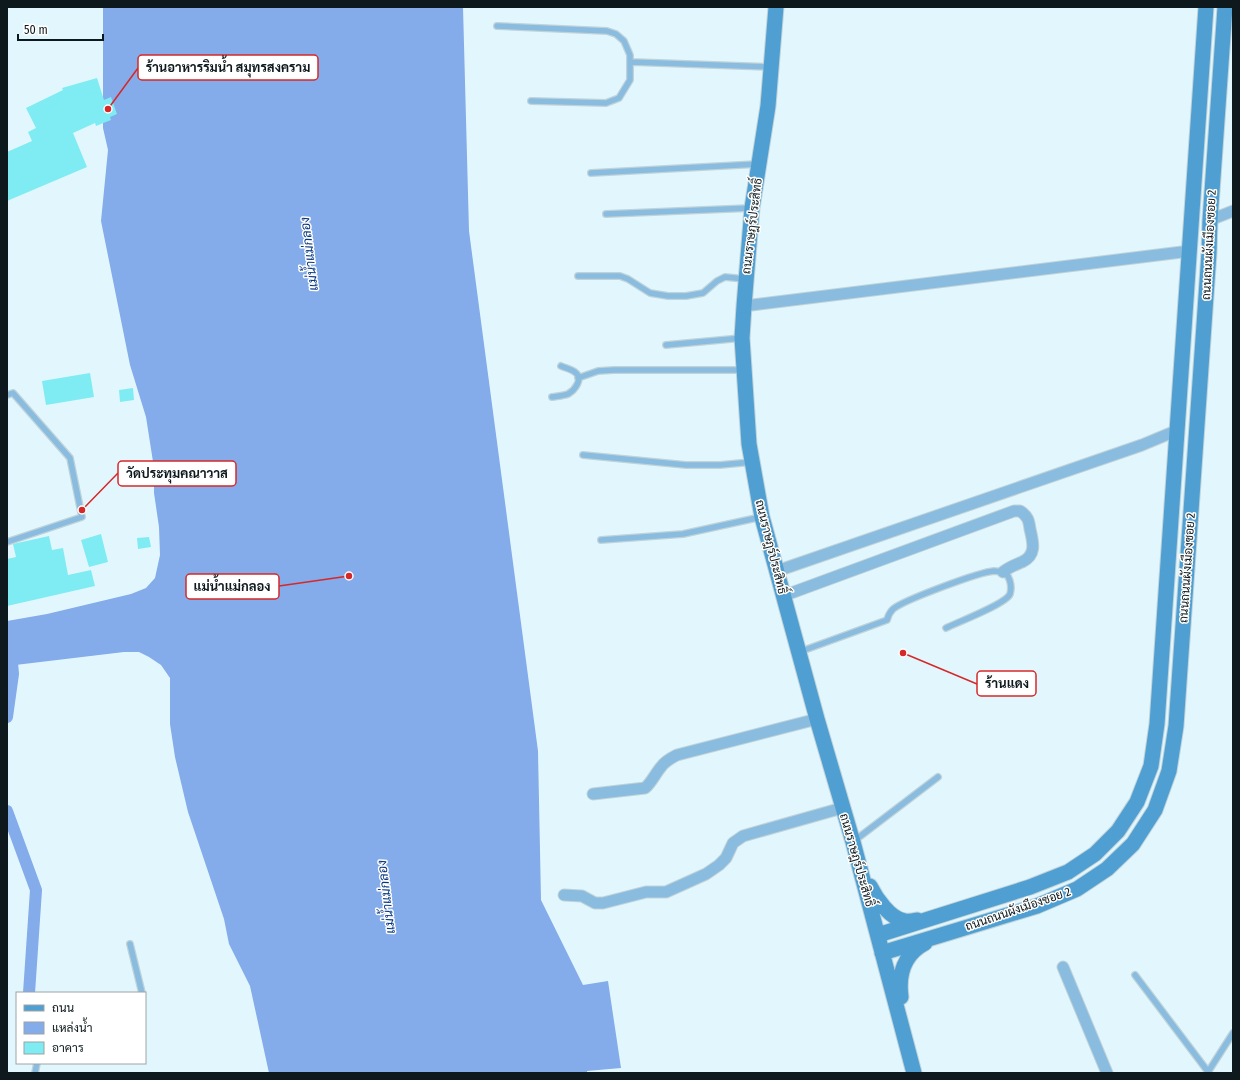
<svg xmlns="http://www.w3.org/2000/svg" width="1240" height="1080" font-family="'Fira Sans Condensed',Sarabun,sans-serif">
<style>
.water{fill:#84abea}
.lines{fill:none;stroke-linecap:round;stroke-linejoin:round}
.canal{stroke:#84abea;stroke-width:12}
.building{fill:#7eecf2}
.lane-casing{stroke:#c0d3d9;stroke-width:8}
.street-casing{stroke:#c0d3d9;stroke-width:13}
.secondary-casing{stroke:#c0d3d9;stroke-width:17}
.lane{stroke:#8abcdf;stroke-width:5.5}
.street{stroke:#8abcdf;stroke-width:11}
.secondary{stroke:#4f9fd3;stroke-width:15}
.labels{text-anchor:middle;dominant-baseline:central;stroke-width:3;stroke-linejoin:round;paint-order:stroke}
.street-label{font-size:12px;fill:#0d191d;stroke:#fff}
.water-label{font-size:13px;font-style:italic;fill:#073780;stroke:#fff}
.leader{fill:none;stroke:#d62828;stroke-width:1.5}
.callout-dot{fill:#d62828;stroke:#fff;stroke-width:1.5}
.callout{fill:#fff;stroke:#d62828;stroke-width:1.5}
.callout-label{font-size:13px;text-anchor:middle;font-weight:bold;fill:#0d191d}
</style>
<rect width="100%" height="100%" fill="#e2f7fd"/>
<!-- water -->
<path class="water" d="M103 7H463L469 231 538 751 541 900 583 985 608 981 621 1068 587 1071V1073H269L250 986 229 944 224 919 188 812 175 757 170 724V678L161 665 149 657 139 652H124L7 666V621L47 614 131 594 146 588 155 578 160 555 159 527 154 493V468L146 417 130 365 101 221 108 150 103 128Z"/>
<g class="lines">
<!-- canal -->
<path class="canal" d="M7 717 13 674 11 651
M7 811 36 890 29 993"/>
</g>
<!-- building -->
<path class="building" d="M97 78 104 100 111 97 117 114 110 117 111 120 96 126 95 123 73 133 87 167 7 201V152L32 141 28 132 36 128 26 108 63 90 62 88Z
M90 373 94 397 46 405 42 381Z
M133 388 134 400 120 402 119 390Z
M101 534 108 562 89 567 81 540Z
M49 536 52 550 63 548 68 575 91 570 95 586 7 606V559L16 557 13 544Z
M149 537 151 547 138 549 137 538Z"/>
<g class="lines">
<!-- lane casing -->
<g class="lane-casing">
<path id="lane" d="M497 26 607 31 616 34 624 41 630 55V80L619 98 606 103 531 101
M631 62 770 67
M591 173 758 164
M606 214 751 208
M578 276H620L628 279 650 293 668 296H686L703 293 717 281 725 277 745 279
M666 345 742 338
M578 378 598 371 614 370H743
M7 395 13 393 70 458 82 517 7 542
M552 397C557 396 563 396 568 394 575 390 583 379 576 373 572 369 565 368 561 366
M583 455 686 465H720L752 462
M601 540 683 534 761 517
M799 652 887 620C888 616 890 612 893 609 904 600 979 572 994 571 998 571 1002 572 1006 573 1010 579 1012 587 1010 594 1006 604 958 622 946 628
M854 841 938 777
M130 944 142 993
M1135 975 1209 1073
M1208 1072 1233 1033
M35 1073 37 1063"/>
</g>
<!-- street casing -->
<g class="street-casing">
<path id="street" d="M1210 220 1233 211
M744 306 1190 251
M777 571 1142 445 1178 430
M783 596 1014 511H1020C1028 516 1029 521 1030 529 1033 542 1037 555 1022 562 1015 565 1009 567 1003 572
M593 794 645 788C652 782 655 774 661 767 665 761 671 758 677 755L817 719
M564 895 582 896 595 903H603L646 892H666L706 874 719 865 726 858 733 843 743 836 842 808
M1063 967 1107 1073"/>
</g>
<!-- secondary casing -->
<g class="secondary-casing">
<path id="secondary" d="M776 7 768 106 752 208 744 306 742 338 749 444 762 517 817 719 853 842 914 1073
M870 886C876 898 890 919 905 921 909 922 913 921 917 920
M878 935 1030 887 1068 872 1095 854 1118 831 1137 802 1151 766 1157 724 1206 7
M882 953 1037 906 1077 889 1107 869 1133 844 1155 810 1169 771 1176 726 1209 253 1210 220 1225 7
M901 997C898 975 904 954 925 943"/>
</g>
<!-- lane -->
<use href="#lane" class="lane"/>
<!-- street -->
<use href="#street" class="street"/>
<!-- secondary -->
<use href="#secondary" class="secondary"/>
</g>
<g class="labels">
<!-- street labels -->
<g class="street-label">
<text transform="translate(752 226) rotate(-83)">ถนนราษฎร์ประสิทธิ์</text>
<text transform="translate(1209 245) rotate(-87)">ถนนถนนผังเมืองซอย 2</text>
<text transform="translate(771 547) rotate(76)">ถนนราษฎร์ประสิทธิ์</text>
<text transform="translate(1187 568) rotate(-86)">ถนนถนนผังเมืองซอย 2</text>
<text transform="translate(857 860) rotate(74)">ถนนราษฎร์ประสิทธิ์</text>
<text transform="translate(1018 909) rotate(-19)">ถนนถนนผังเมืองซอย 2</text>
</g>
<!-- water labels -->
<g class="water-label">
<text transform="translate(309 254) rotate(-97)">แม่น้ำแม่กลอง</text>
<text transform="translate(386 897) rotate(-97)">แม่น้ำแม่กลอง</text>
</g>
</g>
<!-- callouts -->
<path class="leader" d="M108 109L138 68M82 510L118 473M349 576L279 586M903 653L977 684"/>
<g class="callout-dot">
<circle cx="108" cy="109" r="4"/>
<circle cx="82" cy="510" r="4"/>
<circle cx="349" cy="576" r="4"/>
<circle cx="903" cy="653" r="4"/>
</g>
<g class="callout">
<rect x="138" y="55" width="180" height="25" rx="4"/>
<rect x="118" y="461" width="118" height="25" rx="4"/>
<rect x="186" y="574" width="93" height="25" rx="4"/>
<rect x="977" y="671" width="59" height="25" rx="4"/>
</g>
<g class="callout-label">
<text x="228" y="72">ร้านอาหารริมน้ำ สมุทรสงคราม</text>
<text x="177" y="478">วัดประทุมคณาวาส</text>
<text x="232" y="591">แม่น้ำแม่กลอง</text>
<text x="1007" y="688">ร้านแดง</text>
</g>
<!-- border -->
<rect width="1240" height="1080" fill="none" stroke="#0d191d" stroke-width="16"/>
<!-- legend -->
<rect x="16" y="992" width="130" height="72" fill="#ffffff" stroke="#9ea3a5"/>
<rect x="24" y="1005" width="20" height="6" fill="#4f9fd3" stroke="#9ea3a5"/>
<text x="52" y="1012" font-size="12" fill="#0d191d">ถนน</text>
<rect x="24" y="1022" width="20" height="12" fill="#84abea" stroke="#9ea3a5"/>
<text x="52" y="1032" font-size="12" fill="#0d191d">แหล่งน้ำ</text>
<rect x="24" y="1042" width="20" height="12" fill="#7eecf2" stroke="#9ea3a5"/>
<text x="52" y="1052" font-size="12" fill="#0d191d">อาคาร</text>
<!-- scale -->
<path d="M18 34v6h85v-6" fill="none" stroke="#0d191d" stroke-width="2"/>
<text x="24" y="34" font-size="12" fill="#0d191d" stroke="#ffffff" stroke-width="3" paint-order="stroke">50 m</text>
</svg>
